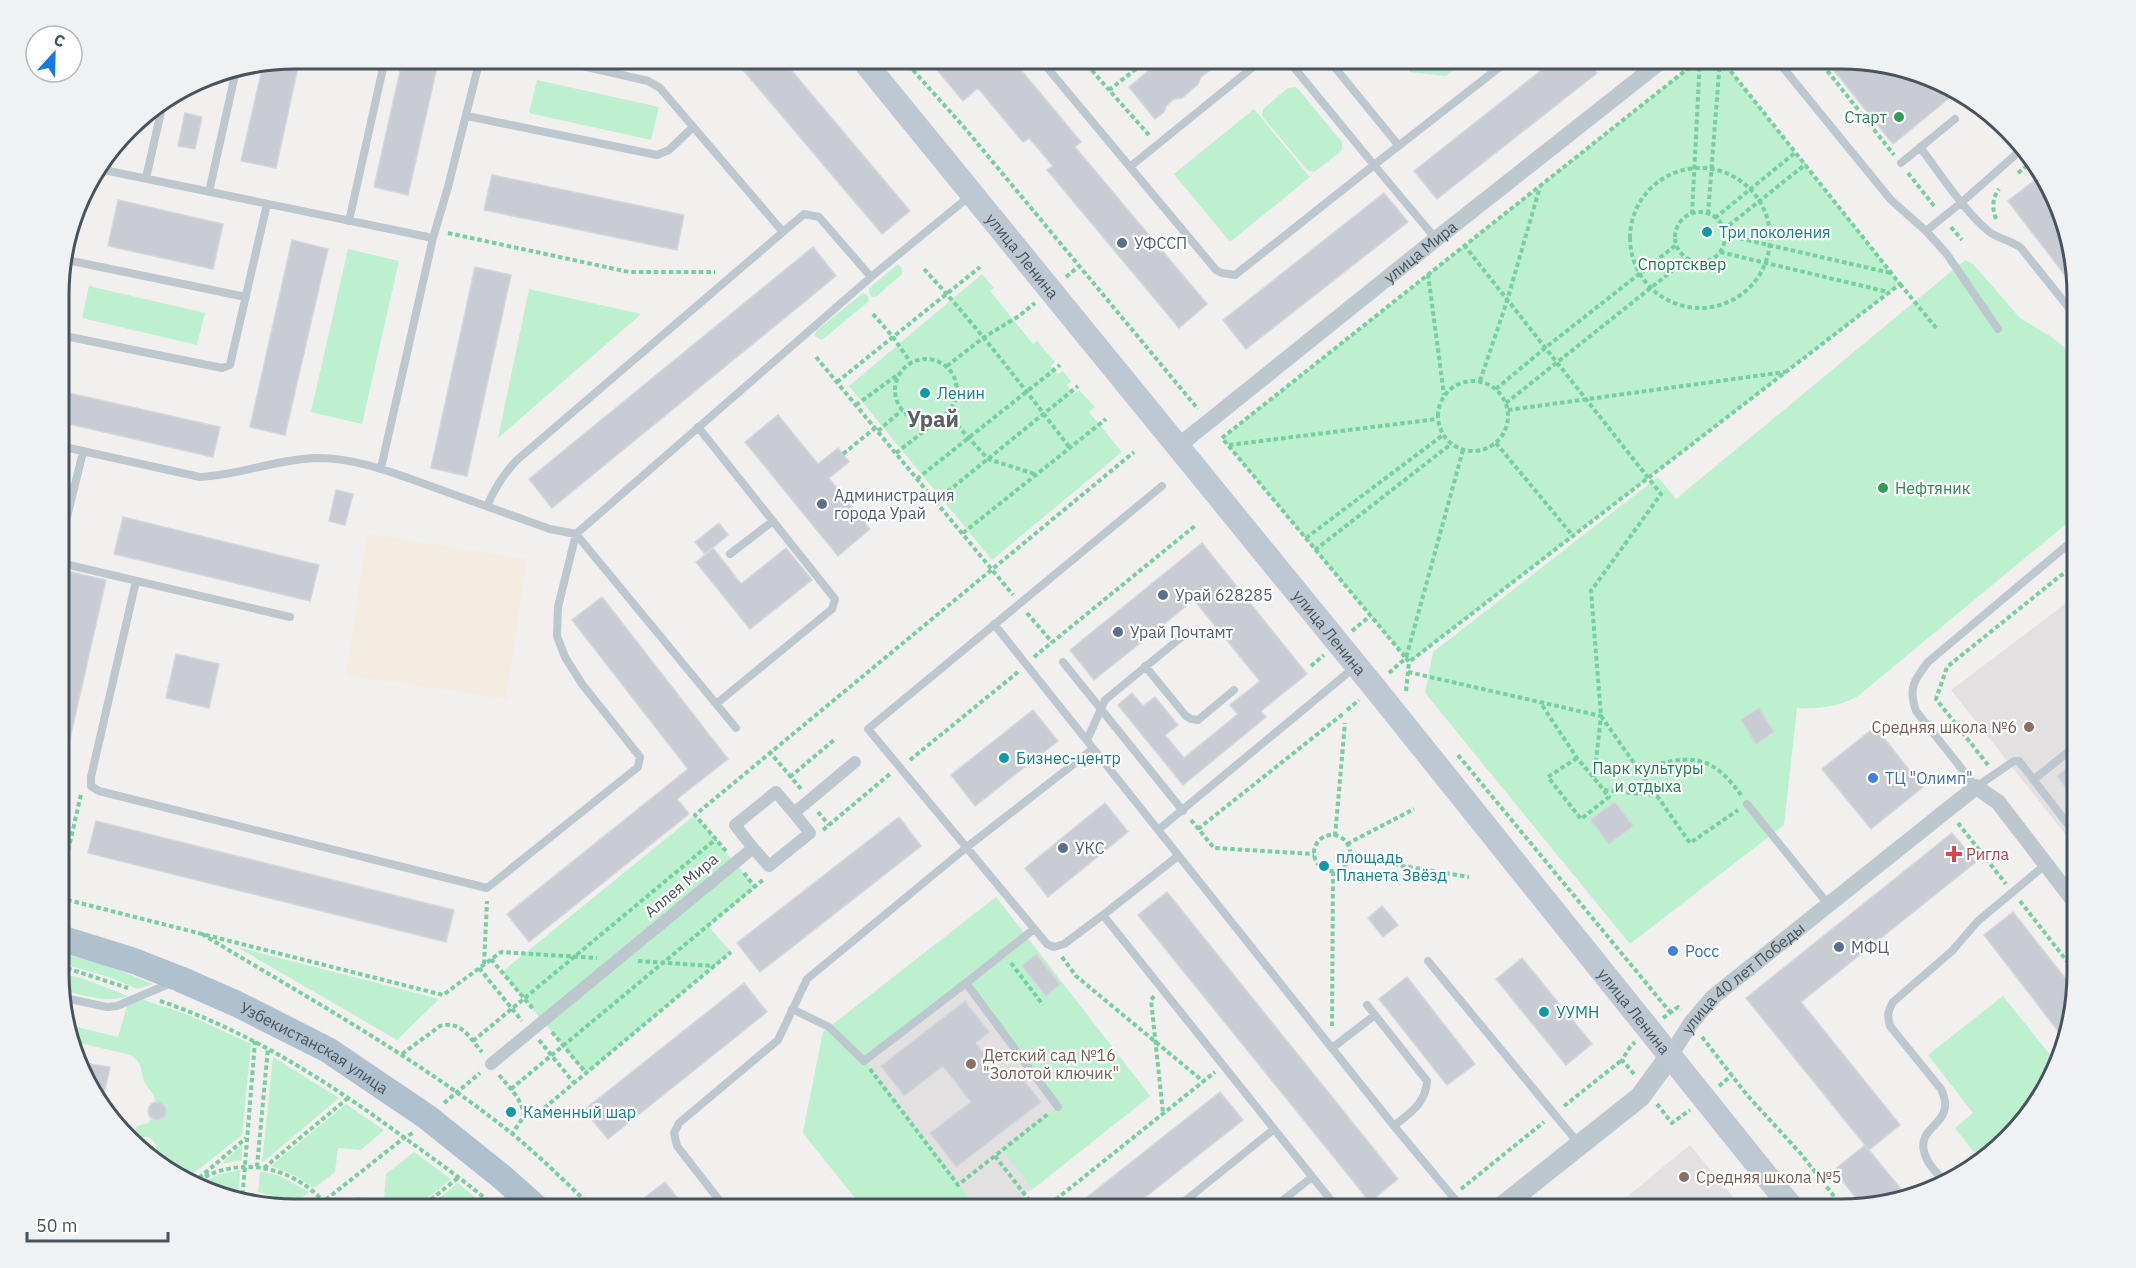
<svg xmlns="http://www.w3.org/2000/svg" width="2136" height="1268" font-family="'IBM Plex Sans',sans-serif">
<style>
.education{fill:#e3e0e1}
.green{fill:#bdf0cf}
.sand{fill:#f3ece0}
.building{fill:#c9ccd2;stroke:#d3d6db;stroke-width:1.5}
.lines{fill:none;stroke-linecap:round;stroke-linejoin:round}
.path{stroke:#75cf9f;stroke-width:4;stroke-dasharray:4.5 3;stroke-linecap:butt}
.service{stroke:#bdc7ce;stroke-width:8}
.pedestrian{stroke:#bdc7ce;stroke-width:12}
.minor{stroke:#bdc7ce;stroke-width:16}
.tertiary{stroke:#bdc7ce;stroke-width:21}
.secondary{stroke:#bdc8d3;stroke-width:24}
.primary{stroke:#afc0ce;stroke-width:26}
.leisure-dot{fill:#2e9e5b;stroke:#fff;stroke-width:2}
.culture-dot{fill:#0f9aa8;stroke:#fff;stroke-width:2}
.service-dot{fill:#5c6f8a;stroke:#fff;stroke-width:2}
.education-dot{fill:#8d6e63;stroke:#fff;stroke-width:2}
.shop-dot{fill:#3f7fe0;stroke:#fff;stroke-width:2}
.health-dot{fill:#e0444e;stroke:#fff;stroke-width:2}
.labels{text-anchor:middle;dominant-baseline:central;stroke-width:4.5;stroke-linejoin:round;paint-order:stroke}
.leisure-label{font-size:16px;fill:#27864d;stroke:#fff;text-anchor:end}
.culture-label{font-size:16px;fill:#0d838f;stroke:#fff;text-anchor:start}
.service-label{font-size:16px;fill:#4e5e75;stroke:#fff;text-anchor:start}
.street-label{font-size:16px;fill:#47535d;stroke:#fff}
.park-label{font-size:16px;fill:#168047;stroke:#fff}
.education-label{font-size:16px;fill:#785e54;stroke:#fff;text-anchor:start}
.shop-label{font-size:16px;fill:#366cbe;stroke:#fff;text-anchor:start}
.health-label{font-size:16px;fill:#be3a42;stroke:#fff;text-anchor:start}
.district-label{font-size:22px;font-weight:bold;fill:#5c6064;stroke:#fff}
.rim{fill:none;stroke:#47535d;stroke-width:3}
</style>
<rect width="100%" height="100%" fill="#f2efef"/>
<!-- education -->
<path class="education" d="M2077 595V849L1951 690Z
M996 897 1150 1096 1007 1209H864L803 1133 823 1032Z
M1690 1145 1743 1209H1612Z"/>
<!-- green -->
<path class="green" d="M1400 59H1467L1446 76 1410 72Z
M1700 59H1721L1900 284 1409 662 1222 438Z
M537 80 659 107 651 140 529 113Z
M1295 87 1299 90 1342 142V150L1339 153 1314 172 1307 170 1262 116 1263 109 1288 88Z
M1254 109 1310 177 1230 242 1174 174Z
M348 249 399 261 362 424 311 412Z
M1965 260 1973 264 2020 318 2050 336 2063 346 2077 365V515L1858 696C1838 707 1819 709 1797 708L1784 825 1630 944 1425 693 1433 652 1658 477 1676 499Z
M898 264 902 269V274L877 296 872 297 869 293V288Z
M982 274 994 288 990 291 1033 344 1037 341 1055 362 1051 366 1058 374 1063 371 1071 381 1067 385 1074 394 1079 390 1095 407 1089 412 1122 452 992 560 849 386Z
M89 286 205 313 197 345 82 318Z
M529 289 641 314 498 438Z
M863 293 868 296 869 301 822 340 814 336 817 330Z
M695 815 755 887 708 926 731 952 586 1073 502 972Z
M996 897 1150 1096 1033 1189 1002 1150 1058 1107 966 983 865 1061 978 1209H864L803 1133 823 1032Z
M237 947 439 999 397 1040Z
M60 953 104 964 153 984 137 989 109 977 60 963Z
M60 973 84 979 128 996C106 1004 83 995 60 989Z
M2003 996 2055 1061 2046 1092 2008 1140 1981 1161 1955 1128 1973 1113 1928 1055Z
M141 999 186 1014 251 1044 242 1135 184 1181 176 1178 154 1156 157 1150C155 1138 147 1133 137 1140L131 1135 137 1126 148 1123 151 1119 158 1121 165 1117 166 1110 163 1103 155 1102C155 1094 150 1091 146 1085 139 1072 145 1065 131 1055L75 1042 69 1025 118 1037 127 1006Z
M273 1057 339 1098 262 1163Z
M346 1104 384 1130 361 1150 338 1148 335 1172 314 1188 296 1176 271 1166Z
M242 1144V1160L221 1164Z
M414 1152 451 1179 414 1209H342L357 1197 384 1199 386 1174Z
M240 1170 239 1192 221 1196 198 1185 217 1175Z
M260 1171 280 1176 309 1192 292 1206 273 1196 258 1192Z
M458 1183 489 1209H426Z"/>
<!-- sand -->
<path class="sand" d="M367 534 527 559 506 699 346 675Z"/>
<!-- building -->
<path class="building" d="M295 58H300L276 168 241 161 263 65Z
M403 58H439L408 195 374 187Z
M733 58H781L910 211 882 234Z
M927 58H977L983 66 993 58H1011L1081 142 1075 147 1207 304 1179 328 1047 170 1053 166 1029 138 1023 142 978 88 963 101Z
M1164 58H1227L1201 77 1198 84 1182 98 1174 99 1166 106 1164 112 1155 119 1129 87Z
M1557 58H1585L1597 73 1437 199 1414 171Z
M1824 58H1841L1903 67 1959 90 1893 144Z
M185 113 202 117 195 149 178 146Z
M2043 174 2065 219 2077 279V291L2008 201Z
M492 175 684 215 677 250 484 210Z
M1384 193 1408 222 1246 349 1223 320Z
M118 200 223 224 213 269 108 246Z
M292 240 328 249 285 435 250 427Z
M813 247 836 276 552 508 529 479Z
M475 267 511 275 467 476 431 468Z
M60 391 220 427 213 457 60 422Z
M778 415 818 464 838 448 849 462 829 478 870 529 838 556 745 442Z
M336 490 353 494 345 525 329 521Z
M123 517 319 565 310 601 114 554Z
M719 523 728 535 705 554 695 542Z
M1202 543 1307 674 1261 711 1266 717 1183 785 1118 705 1132 693 1143 706 1155 697 1178 725 1165 735 1184 758 1238 714 1230 705 1260 681 1194 600 1094 680 1070 650Z
M713 548 741 584 786 548 812 580 750 629 696 562Z
M71 572 106 580 67 752 60 751V617Z
M602 597 728 759 677 799 689 814 529 942 507 914 688 769 572 620Z
M176 654 219 664 209 708 166 698Z
M1759 708 1774 732 1756 744 1741 720Z
M1033 710 1058 741 975 806 951 775Z
M1875 727 1923 787 1871 829 1822 769Z
M2077 760V802L2057 776Z
M1615 802 1633 826 1609 844 1590 820Z
M1105 803 1128 832 1048 897 1025 868Z
M899 817 921 846 760 972 737 943Z
M96 821 454 910 446 942 88 853Z
M1952 833 1976 862 1801 1002 1900 1125 1869 1150 1746 998Z
M1167 892 1398 1179 1370 1202 1138 915Z
M1382 906 1398 925 1383 937 1368 918Z
M2013 912 2076 992 2062 1036 1984 935Z
M1036 954 1060 984 1046 996 1022 966Z
M1522 958 1592 1044 1566 1065 1496 979Z
M1407 977 1475 1064 1447 1085 1379 999Z
M744 983 767 1012 608 1139 584 1110Z
M965 1001 989 1032 976 1043 1006 1082 1018 1073 1041 1102 956 1167 930 1133 971 1102 943 1066 904 1096 881 1066Z
M83 1063 110 1067 101 1107 98 1104Z
M1220 1092 1243 1120 1130 1209H1072Z
M148 1111a9 9 0 1 1 18 0a9 9 0 1 1-18 0Z
M1865 1145 1905 1194 1863 1207 1834 1170Z
M665 1182 686 1209H630Z"/>
<g class="lines">
<!-- path -->
<path class="path" d="M903 59 963 126 1198 409
M1082 59 1109 90
M1818 59 1894 155
M1149 135 1109 90 1149 59
M1630 238a70 70 0 1 1 140 0a70 70 0 1 1-140 0Z
M1908 173 1935 207
M2018 173 2034 160
M1675 237a25 25 0 1 1 50 0a25 25 0 1 1-50 0Z
M1692 214 1700 59
M1708 214 1720 59
M1715 218 1796 152
M1996 219C1992 208 1992 199 1999 189
M1951 227 1962 240
M1723 230 1806 164
M448 233 629 272H715
M1725 235 1891 273
M1464 245 1661 494 1591 591 1601 716 1690 843 1738 810
M1720 252 1888 292
M924 269C977 326 1023 387 1070 448
M1428 274 1444 395
M1066 277 1079 266
M1900 284 1937 329
M873 314 893 337 911 363
M816 357 1013 595
M895 390a31 31 0 1 1 62 0a31 31 0 1 1-62 0Z
M947 366 983 338 1019 316 1035 303
M1438 416a35 35 0 1 1 70 0a35 35 0 1 1-70 0Z
M1480 381 1507 301 1540 187
M837 382 980 267
M1496 389 1545 348 1676 245
M1506 403 1687 259
M856 405 900 373
M1508 410 1785 372
M947 414 988 459 1035 474
M878 431 902 410
M1496 443 1573 536
M1229 445 1437 419
M1463 450 1406 658 1222 438 1700 59
M896 453 936 422
M843 454 875 428
M917 479 1060 365
M936 501 1078 386
M963 533 1106 419
M1306 538 1443 435
M1315 550 1451 444
M1027 613 1052 642
M1352 631 1370 616
M1034 657 1196 525
M1311 666 1324 655
M1408 672 1601 716 1594 778 1577 758 1540 702
M1389 673 1406 658 1409 662 1900 284 1721 59
M1406 691 1409 662
M1347 710 1359 700
M769 751 801 789
M1458 755 1670 1012
M1577 758 1548 777 1581 819 1609 797 1594 778
M910 760 1018 672
M1988 765 1936 699 1947 667 2060 576 2077 566
M1639 770C1686 755 1710 751 1741 795
M790 777 834 740
M1604 790 1658 796
M818 812 829 825
M1191 820 1214 848 1314 854
M1958 823 2006 884
M1198 829 1344 713
M823 830 891 773
M1314 853a18 18 0 1 1 36 0a18 18 0 1 1-36 0Z
M1335 836 1345 723
M1347 844 1414 809
M726 851 695 815 1134 452
M1349 857 1469 877
M744 873 755 887
M60 887 81 794
M60 898 443 995 501 952 597 958
M2020 901 2077 974
M202 934C306 997 414 1056 510 1132 540 1156 567 1184 594 1209
M1062 957 1076 976 1204 1082
M491 959 534 1010
M638 961 715 966
M1011 963 1043 1005
M484 964 487 901
M60 966 128 988
M479 968 522 1021
M1154 996 1151 1000 1163 1113
M160 1001C249 1031 327 1081 402 1136 434 1159 466 1182 497 1208
M1663 1018 1678 1007 1681 1010
M1332 1026 1333 871
M552 1032 586 1073
M1702 1037 1747 1095 1801 1154 1844 1209
M539 1040 574 1083
M473 1041 716 839
M402 1054 440 1026C461 1020 470 1038 482 1052
M870 1069 958 1185 1048 1114
M1634 1074 1622 1060 1630 1047 1635 1042
M499 1075C510 1088 522 1099 524 1116L512 1134
M1719 1086 1732 1075
M511 1089 764 879
M444 1103 480 1073
M1657 1104 1672 1123 1690 1110
M1564 1106 1622 1060
M524 1116 537 1114 731 952
M995 1156 1036 1209
M257 1167 268 1048
M264 1168 348 1098
M199 1178 246 1138
M192 1184C238 1153 297 1166 330 1209
M1461 1189 1544 1122
M242 1202 255 1041
M251 1204 259 1205
M314 1209 405 1137 413 1133
M419 1209 459 1177
M1044 1209 1215 1072
M1437 1209 1444 1203"/>
<!-- service -->
<path class="service" d="M552 59 648 81 660 88 783 232
M1040 59 1216 270 1222 273 1235 275 1374 165 1436 239
M1287 59 1374 165 1510 59
M1328 59 1399 146
M1776 59 1891 200 1926 231 1946 253 1998 329
M467 116 657 155 669 150 693 127
M1920 147C1941 175 1962 208 1988 231 1998 239 2011 240 2021 248L2077 318
M1901 163 1955 119
M1131 166 1263 59H1270
M99 169 433 238
M146 178 163 103
M209 192 236 70
M349 221 385 59
M1926 231 1962 202 2022 149
M62 259 246 297
M60 335 222 368 230 365 267 204
M698 427 835 599 832 609 716 704
M60 446 200 477C240 475 277 459 318 458 358 458 396 474 433 487 472 501 511 515 550 529L576 534 736 728
M381 468 433 238 448 187 480 59
M1162 486 868 729 1047 944 1054 947 1064 944 1103 915 1178 856
M487 506C495 488 503 474 517 460L804 214 819 217 871 277
M2077 537 1928 662C1914 680 1908 688 1916 711L1976 787 2014 761H2019L2077 836
M60 545 83 452
M730 554 773 521
M60 559 65 564 290 617
M136 581 91 777V786L99 791 487 888 638 767 640 757 582 684 565 657 557 636 558 607 576 534 871 277 971 195
M994 624 1394 1126 1463 1209
M1063 662 1183 811
M1145 666 1186 716 1191 719 1198 720 1234 690
M1087 740 1105 700 1189 631
M2033 780 2077 745
M1747 804 1828 904
M1158 830 1356 666
M1103 915 1338 1209
M1428 961 1579 1144
M966 983 1034 929
M60 997 107 1007 117 1006 171 983
M1367 1005 1375 1015
M792 1009 829 1027 864 1061 966 983 1058 1107
M1332 1048 1375 1015 1427 1081C1426 1103 1410 1113 1394 1126
M1945 1182C1937 1173 1926 1163 1924 1151 1917 1125 1958 1124 1941 1089L1890 1026C1887 1016 1888 1010 1893 1002L1952 951 1978 921 2045 865
M507 1191 511 1209
M726 1209 677 1146 674 1133 679 1123 778 1040 807 979 967 847 1093 749
M1175 1209 1274 1129
M1272 1209 1312 1177"/>
<!-- pedestrian -->
<path class="pedestrian" d="M753 848 735 825 776 792 794 813
M491 1064 753 848 769 866 810 833 794 813 855 762"/>
<!-- minor -->
<g class="minor">
<path id="s1" d="M1177 447 1436 239 1664 59"/>
<path id="s2" d="M1670 1056 1691 1023 1713 997 1976 787 1998 802 2077 905"/>
</g>
<!-- tertiary -->
<path class="tertiary" d="M1499 1209 1640 1097 1670 1056"/>
<!-- secondary -->
<path class="secondary" id="s3" d="M862 59 1374 687 1793 1209"/>
<!-- primary -->
<path class="primary" id="s4" d="M60 938 134 961 180 979 237 1004 328 1050 427 1117 502 1177 538 1209"/>
</g>
<!-- markers -->
<g class="leisure-dot">
<circle cx="1899" cy="117" r="6"/>
<circle cx="1883" cy="488" r="6"/>
</g>
<g class="culture-dot">
<circle cx="1707" cy="232" r="6"/>
<circle cx="925" cy="393" r="6"/>
<circle cx="1004" cy="758" r="6"/>
<circle cx="1324" cy="866" r="6"/>
<circle cx="1544" cy="1012" r="6"/>
<circle cx="511" cy="1112" r="6"/>
</g>
<g class="service-dot">
<circle cx="1122" cy="243" r="6"/>
<circle cx="822" cy="504" r="6"/>
<circle cx="1163" cy="595" r="6"/>
<circle cx="1118" cy="632" r="6"/>
<circle cx="1063" cy="848" r="6"/>
<circle cx="1839" cy="947" r="6"/>
</g>
<g class="education-dot">
<circle cx="2029" cy="727" r="6"/>
<circle cx="971" cy="1064" r="6"/>
<circle cx="1684" cy="1177" r="6"/>
</g>
<g class="shop-dot">
<circle cx="1873" cy="778" r="6"/>
<circle cx="1673" cy="951" r="6"/>
</g>
<path class="health-dot" d="M1951 845h6v6h6v6h-6v6h-6v-6h-6v-6h6z"/>
<g class="labels">
<!-- leisure labels -->
<g class="leisure-label">
<text x="1887" y="117">Старт</text>
<text x="1895" y="488" text-anchor="start">Нефтяник</text>
</g>
<!-- culture labels -->
<g class="culture-label">
<text x="1719" y="232">Три поколения</text>
<text x="937" y="393">Ленин</text>
<text x="1016" y="758">Бизнес-центр</text>
<text x="1336" y="857">площадь<tspan x="1336" dy="18">Планета Звёзд</tspan></text>
<text x="1556" y="1012">УУМН</text>
<text x="523" y="1112">Каменный шар</text>
</g>
<!-- service labels -->
<g class="service-label">
<text x="1134" y="243">УФССП</text>
<text x="834" y="495">Администрация<tspan x="834" dy="18">города Урай</tspan></text>
<text x="1175" y="595">Урай 628285</text>
<text x="1130" y="632">Урай Почтамт</text>
<text x="1075" y="848">УКС</text>
<text x="1851" y="947">МФЦ</text>
</g>
<!-- street labels -->
<g class="street-label">
<text stroke="none"><textPath href="#s1" startOffset="312">улица Мира</textPath></text>
<text stroke="none"><textPath href="#s3" startOffset="254">улица Ленина</textPath></text>
<text stroke="none"><textPath href="#s3" startOffset="740">улица Ленина</textPath></text>
<text transform="translate(681 885) rotate(-40)">Аллея Мира</text>
<text stroke="none"><textPath href="#s2" startOffset="108">улица 40 лет Победы</textPath></text>
<text stroke="none"><textPath href="#s3" startOffset="1226">улица Ленина</textPath></text>
<text stroke="none"><textPath href="#s4" startOffset="278">Узбекистанская улица</textPath></text>
</g>
<!-- park labels -->
<g class="park-label">
<text x="1682" y="264">Спортсквер</text>
<text x="1648" y="768">Парк культуры<tspan x="1648" dy="18">и отдыха</tspan></text>
</g>
<!-- education labels -->
<g class="education-label">
<text x="2017" y="727" text-anchor="end">Средняя школа №6</text>
<text x="983" y="1055">Детский сад №16<tspan x="983" dy="18">"Золотой ключик"</tspan></text>
<text x="1696" y="1177">Средняя школа №5</text>
</g>
<!-- shop labels -->
<g class="shop-label">
<text x="1885" y="778">ТЦ "Олимп"</text>
<text x="1685" y="951">Росс</text>
</g>
<!-- health labels -->
<g class="health-label">
<text x="1966" y="854">Ригла</text>
</g>
<!-- district labels -->
<g class="district-label">
<text x="933" y="418">Урай</text>
</g>
</g>
<!-- crop -->
<path d="M0 0H2136V1268H0ZM295 69H1841A226 226 0 0 1 2067 295V973A226 226 0 0 1 1841 1199H295A226 226 0 0 1 69 973V295A226 226 0 0 1 295 69Z" fill="#f0f1f2" fill-rule="evenodd"/>
<path class="rim" d="M295 69H1841A226 226 0 0 1 2067 295V973A226 226 0 0 1 1841 1199H295A226 226 0 0 1 69 973V295A226 226 0 0 1 295 69Z"/>
<!-- north arrow -->
<g transform="translate(54 54) rotate(22)"><circle r="28" fill="#ffffff" stroke="#b5babe" stroke-width="1.5"/>
<path d="M0-4.5L10 22L0 15L-10 22Z" fill="#1678e5"/>
<text y="-9" font-size="16" font-weight="bold" text-anchor="middle" fill="#47535d">С</text>
</g>
<!-- scale -->
<path d="M27 1232v9h141v-9" fill="none" stroke="#47535d" stroke-width="3"/>
<text x="36" y="1232" font-size="18" fill="#47535d" stroke="#ffffff" stroke-width="4.5" paint-order="stroke">50 m</text>
</svg>
